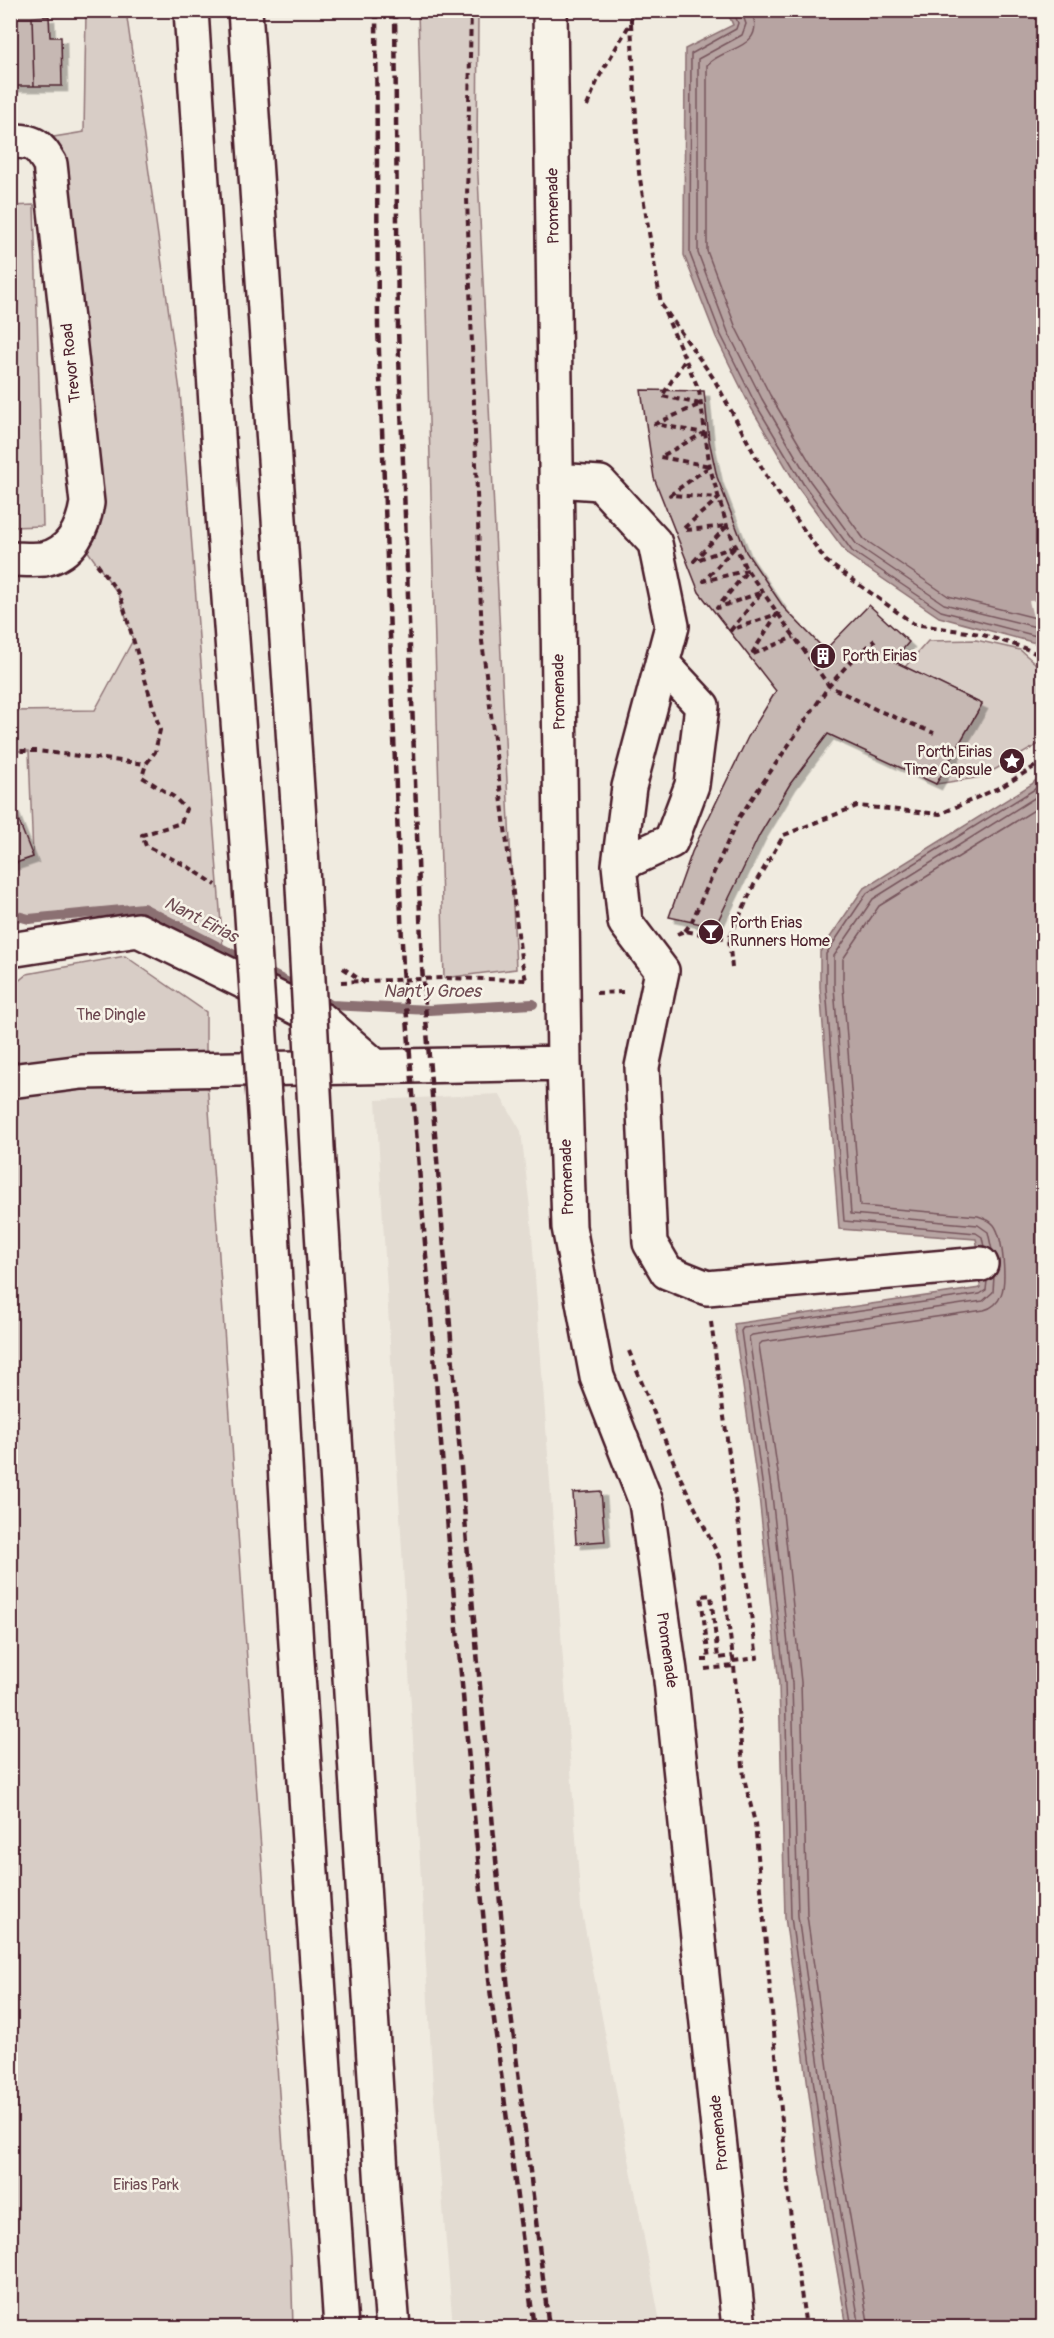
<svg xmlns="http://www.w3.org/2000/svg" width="1054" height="2338" font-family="Pangolin,sans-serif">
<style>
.built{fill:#e3dcd2}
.green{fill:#d8cdc6;stroke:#917678;stroke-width:1.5}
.water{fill:#b7a4a2;stroke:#8b6f72;stroke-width:1.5}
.pier{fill:#f0ebe0}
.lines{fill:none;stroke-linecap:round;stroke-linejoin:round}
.shore{stroke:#76545b;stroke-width:1.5}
.stream{stroke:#8b6f72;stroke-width:10}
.building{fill:#c6b8b3;stroke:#4a1f2b;stroke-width:1.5;filter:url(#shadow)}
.minor-casing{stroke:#4a1f2b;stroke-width:38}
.highway-casing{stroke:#4a1f2b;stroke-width:38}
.path{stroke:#4a1f2b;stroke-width:4;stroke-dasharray:6 4.5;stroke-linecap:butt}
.minor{stroke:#f7f3e8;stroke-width:33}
.highway{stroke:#f7f3e8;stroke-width:33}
.rail{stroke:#4a1f2b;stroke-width:4.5;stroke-dasharray:9 4.5;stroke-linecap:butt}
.highway-bridge-casing{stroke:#4a1f2b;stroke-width:38;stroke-linecap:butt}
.highway-bridge{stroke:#f7f3e8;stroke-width:33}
.labels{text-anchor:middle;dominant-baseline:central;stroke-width:5;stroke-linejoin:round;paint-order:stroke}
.street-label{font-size:16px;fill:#4a1f2b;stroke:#f7f3e8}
.poi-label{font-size:16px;fill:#4a1f2b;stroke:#f7f3e8;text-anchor:start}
.park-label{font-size:16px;fill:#6e4a52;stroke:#f7f3e8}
.water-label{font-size:18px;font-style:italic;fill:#704e55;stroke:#f7f3e8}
</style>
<defs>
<filter id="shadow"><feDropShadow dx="5.5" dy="5.5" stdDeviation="0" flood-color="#0004"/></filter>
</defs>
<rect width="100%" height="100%" fill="#f0ebe0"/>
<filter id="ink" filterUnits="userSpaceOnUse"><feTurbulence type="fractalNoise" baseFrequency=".0167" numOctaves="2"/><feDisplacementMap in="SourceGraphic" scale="12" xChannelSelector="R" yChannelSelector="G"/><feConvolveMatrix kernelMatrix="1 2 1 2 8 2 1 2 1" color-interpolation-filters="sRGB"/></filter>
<g filter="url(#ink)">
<!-- built -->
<path class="built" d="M499 1094 521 1131 530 1208 581 1907 661 2327H453L433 2087 376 1100Z"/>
<!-- green -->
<path class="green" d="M86 11H126L180 391 223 949 143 908 29 919 11 914V865L33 857 29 751H11L10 711 95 710 133 640 119 595 77 536 50 165 29 141 84 132Z
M418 11H478L477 156 516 969 444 978Z
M34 205 43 526 11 527V206Z
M976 640 1020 650 1043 670V738L1039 744 982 777 936 784 982 704 905 667 928 641Z
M125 956 206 1012V1066L242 1591 291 2256 293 2327H11L10 988 27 974Z"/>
<!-- water -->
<path class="water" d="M727 11H1043V645L939 617 848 555 799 489 750 406 716 337 684 255 685 49 733 25Z
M1043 773V2327H847L819 2168 785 1917 779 1684 759 1496 734 1324 980 1288 981 1264 976 1239 839 1229 820 987V952L863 889 1032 784Z"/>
<!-- pier -->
<path class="pier" d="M1043 600H1044L1043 645 1039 642 1029 601Z"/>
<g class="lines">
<!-- shore -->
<path class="shore" d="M733 10 738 23 736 29 691 54 690 254 721 335 755 403 804 485 852 551 941 611 1044 638
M741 10 746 24 742 35 698 59V253L728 332 762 399 810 481 857 545 944 604 1044 629
M751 10C768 50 724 46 707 65V251L736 328 770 395 818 476 864 539 948 596 1044 620
M984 1247 982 1237 976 1233 844 1221 826 987V954L867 893 1035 789 1044 781
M992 1250 988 1232 978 1225 851 1214 834 986V956L873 899 1044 792
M852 2328 825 2167 791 1917 785 1683 764 1496 741 1331 743 1328 980 1294 986 1290 987 1281
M860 2328 833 2166 798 1916 792 1683 772 1495 749 1337 752 1335 983 1301 993 1292 994 1276
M869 2328 841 2164 807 1915 801 1682 781 1493 759 1345 762 1342 984 1310C992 1308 998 1303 1001 1295 1007 1281 1003 1237 994 1225 990 1220 984 1218 978 1216L860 1206 843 986V959L879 906 1044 804"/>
<!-- stream -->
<path class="stream" d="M10 914 29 919 143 908 331 1005 429 1010 533 1004"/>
</g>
<!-- building -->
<path class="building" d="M49 16 50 37H61L62 86H34L32 17Z
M10 17H32L34 86H10Z
M641 390 704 391 709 440 717 477 746 552 784 608 825 650 869 605 909 642 893 661 982 704 936 784 828 734 790 784 760 834 715 927 669 917 692 852 748 737 776 691 699 592 654 478Z
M14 809 33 857 10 865V810Z
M601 1491 605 1541 576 1543 573 1493Z"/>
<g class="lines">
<!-- minor casing -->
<g class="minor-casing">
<path id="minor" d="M550 10 564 1063 569 1227 597 1377 646 1502 670 1671 739 2328
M10 141C34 141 38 144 50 164L87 503C83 528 72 553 44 559 33 560 21 559 10 559
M556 480 600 483 655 543 672 626 629 787 619 865 625 922 662 971 642 1067 650 1243 667 1272 707 1288 981 1264
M619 865 671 841 692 785 702 706 662 663
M10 950 138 930 322 1020 375 1066
M10 1081 82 1072 564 1063"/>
</g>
<!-- highway casing -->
<g class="highway-casing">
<path id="highway" d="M191 10 224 530 249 871
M245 10 301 849
M268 1157 290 1553 341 2328
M318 1166 383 2204 393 2328"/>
</g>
<!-- path -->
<path class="path" d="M471 10 467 198 482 641 521 958 526 980
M631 23 639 173 661 304 714 379 768 479 826 561 914 624 980 634 1022 647 1044 657
M587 106 599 77 631 22V10
M665 313 699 390 710 468 727 526 745 567 829 686 877 710 934 733
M684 528 719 498 670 495 710 466 660 457 704 433 655 424 701 404 662 396 685 360
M686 530 727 526 694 561 736 546 704 581 748 570 717 608 762 592 731 630 777 614 751 655 794 637
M97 564 120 595 160 730 155 752 146 764 142 777 174 797 186 809 181 823 142 835 146 846 187 866 216 885
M10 751H37L146 764
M685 931 691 923 738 819 829 686 850 662 875 640
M677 934 685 931 729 939
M343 968 365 983
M732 968 729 939 754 885 784 835 857 806 940 814 1003 786 1044 761
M341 982 444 978 526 980
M596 993 624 992
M711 1322 757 1658 733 1661
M629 1351 679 1475 720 1559 734 1666 744 1778 755 1823 791 2220 806 2328
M702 1660H709L701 1596 711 1595 718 1658 733 1656
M705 1669 734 1666"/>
<!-- minor -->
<use href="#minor" class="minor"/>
<!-- highway -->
<use href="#highway" class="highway"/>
<!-- rail -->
<path class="rail" d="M376 10 378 326 403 968 449 1543 490 1989 534 2328
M395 10 398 329 422 967 467 1544 508 1990 549 2328"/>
<!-- highway-bridge casing -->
<g class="highway-bridge-casing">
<path id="highway-bridge" d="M301 849 318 1166
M249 871 268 1157"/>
</g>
<!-- highway-bridge -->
<use href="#highway-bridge" class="highway-bridge"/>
</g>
</g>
<!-- icons -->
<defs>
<g id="building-disc" transform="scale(1.35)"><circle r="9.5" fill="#4a1f2b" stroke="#f7f3e8"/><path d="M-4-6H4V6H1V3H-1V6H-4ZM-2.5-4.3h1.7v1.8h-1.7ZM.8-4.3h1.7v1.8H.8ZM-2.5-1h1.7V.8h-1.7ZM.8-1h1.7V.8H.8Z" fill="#fff"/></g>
<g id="sight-disc" transform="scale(1.35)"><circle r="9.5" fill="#4a1f2b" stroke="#f7f3e8"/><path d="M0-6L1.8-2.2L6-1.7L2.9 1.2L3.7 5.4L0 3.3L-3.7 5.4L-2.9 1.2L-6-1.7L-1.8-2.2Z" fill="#fff"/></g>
<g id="bar-disc" transform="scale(1.35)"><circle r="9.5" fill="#4a1f2b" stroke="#f7f3e8"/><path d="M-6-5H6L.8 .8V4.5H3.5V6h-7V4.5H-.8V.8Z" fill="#fff"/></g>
</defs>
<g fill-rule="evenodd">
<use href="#building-disc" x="823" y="656"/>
<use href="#sight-disc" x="1012" y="761"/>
<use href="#bar-disc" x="711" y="932"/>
</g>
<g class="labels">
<!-- street labels -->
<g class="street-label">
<text transform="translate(553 206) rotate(-91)">Promenade</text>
<text transform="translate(71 363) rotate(-96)">Trevor Road</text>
<text transform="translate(559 692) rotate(-91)">Promenade</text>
<text transform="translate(567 1177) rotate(-92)">Promenade</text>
<text transform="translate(667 1650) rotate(82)">Promenade</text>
<text transform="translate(719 2133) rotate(-96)">Promenade</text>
</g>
<!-- poi labels -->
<g class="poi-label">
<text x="842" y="656">Porth Eirias</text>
<text x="992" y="752" text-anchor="end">Porth Eirias<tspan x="992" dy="18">Time Capsule</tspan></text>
<text x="730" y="923">Porth Erias<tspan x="730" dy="18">Runners Home</tspan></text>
</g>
<!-- park labels -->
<g class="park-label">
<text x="111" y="1015">The Dingle</text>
<text x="146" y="2185">Eirias Park</text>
</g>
<!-- water labels -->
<g class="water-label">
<text transform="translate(201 920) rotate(27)">Nant Eirias</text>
<text x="432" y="991">Nant y Groes</text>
</g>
</g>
<!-- margin -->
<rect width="1054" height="2338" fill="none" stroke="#f7f3e8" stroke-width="36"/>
<rect x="18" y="18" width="1018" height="2302" fill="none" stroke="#4a1f2b" stroke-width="2" filter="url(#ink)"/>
</svg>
